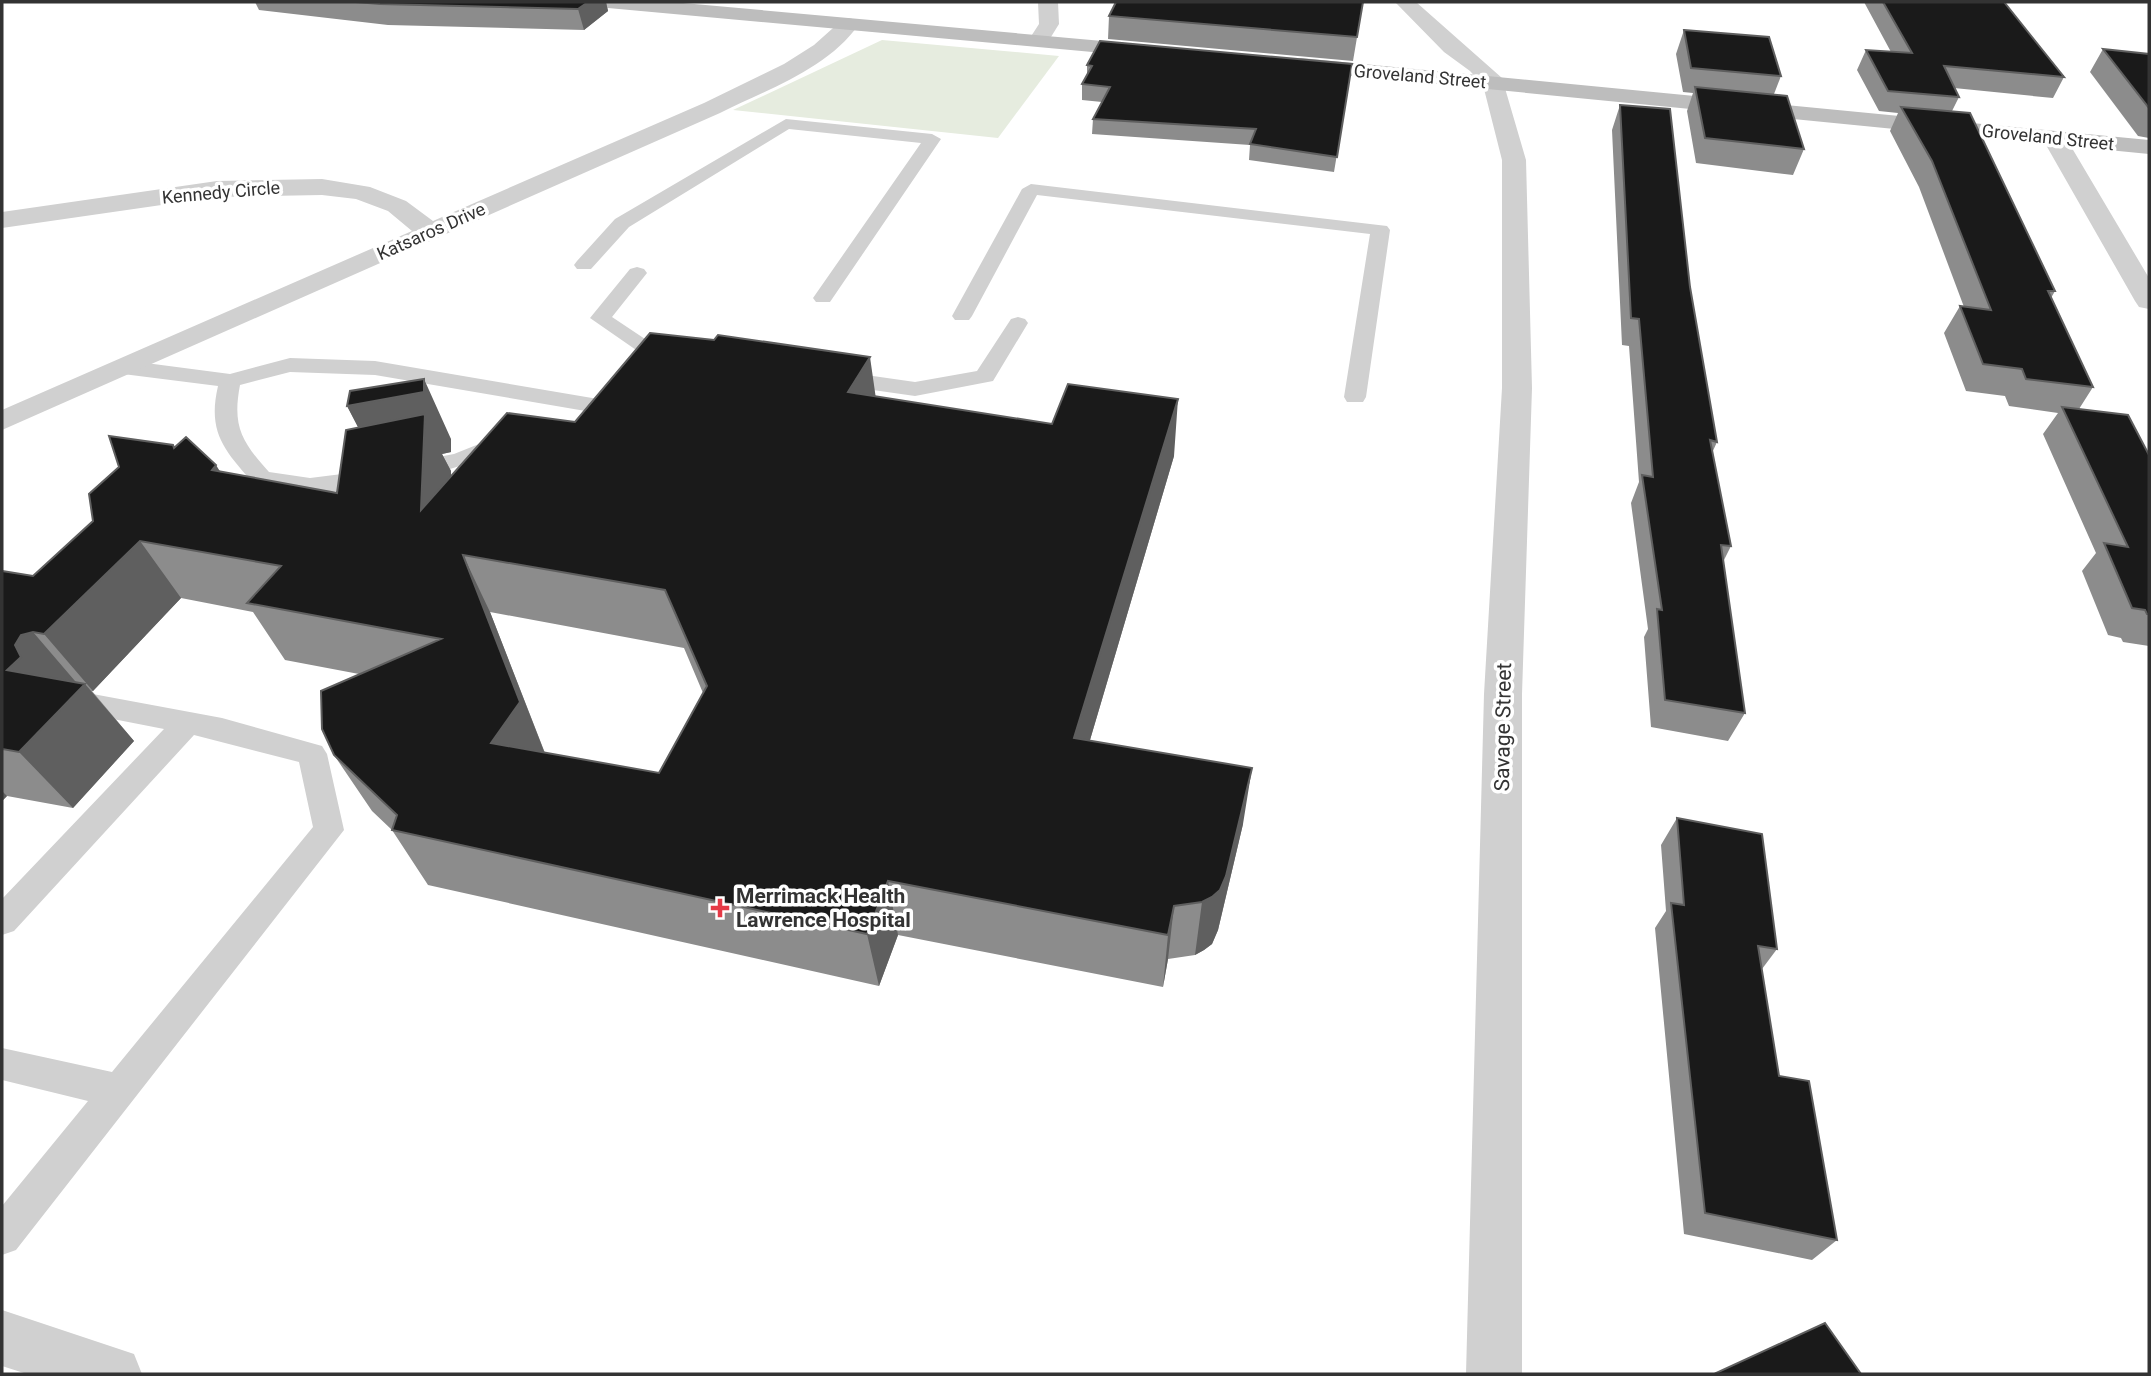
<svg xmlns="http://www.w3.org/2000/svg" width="2151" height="1376" font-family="Roboto,sans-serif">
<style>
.green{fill:#e6ecdf}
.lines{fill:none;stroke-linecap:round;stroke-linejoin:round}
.lane{fill:#d0d0d0;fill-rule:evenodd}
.street{fill:#d0d0d0;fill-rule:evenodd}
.secondary{fill:#bdbdbd;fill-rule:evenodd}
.wall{fill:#8c8c8c;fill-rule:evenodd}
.shaded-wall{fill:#5f5f5f}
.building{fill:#1a1a1a;stroke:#5f5f5f;stroke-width:2;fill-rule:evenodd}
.poi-dot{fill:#e63946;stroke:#fff;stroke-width:2.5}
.labels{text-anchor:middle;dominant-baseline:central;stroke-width:7;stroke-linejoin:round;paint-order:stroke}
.far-street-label{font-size:18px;fill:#333;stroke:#fff}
.street-label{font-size:21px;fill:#333;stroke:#fff}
.poi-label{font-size:21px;font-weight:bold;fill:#333;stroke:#fff;text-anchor:start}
</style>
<rect width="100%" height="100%" fill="#fff"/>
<!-- green -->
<path class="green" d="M882 40 1059 56 998 138 733 110Z"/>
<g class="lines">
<!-- lane -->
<path class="lane" d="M786 119 932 134 941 139 830 302H816L813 298 921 143 789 129 629 227 591 269H577L574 265 577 261 615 219Z
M1031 184 1387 226 1390 230 1366 397 1363 402H1347L1344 397 1370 234 1037 195 972 316 969 320H955L952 316 1022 189Z
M637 267 644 269 647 273 612 317 663 351 611 412 603 414 375 375 290 372 240 385C232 427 242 442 269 472L310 478 366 471 454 454 504 434 512 436 516 441 512 446C451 473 380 490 312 493 294 494 271 489 254 484 225 451 207 433 218 386L123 374 115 372 112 367 115 362 123 360 230 374 290 358 375 361 598 399 639 352 590 318 630 269Z
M1018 317 1025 319 1028 323 993 381 915 396 838 385 830 383 827 378 830 373 838 371 915 382 977 371 1011 319Z
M82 692 222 718 322 746 327 754 344 830 16 1250 2 1255V1206L88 1101 2 1080V1048L112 1072 313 827 299 762 194 735 14 931 2 935V899L164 729 72 711 68 703 72 695Z"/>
<!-- street -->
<path class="street" d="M1038 2H1058L1059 24 1046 45H1032L1028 41 1039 24Z
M1395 2H1416L1502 78 1526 160 1532 388 1522 694V1374H1466L1484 694 1502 388V160L1483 85 1470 71 1444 52Z
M849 18 856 20 859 24C828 69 768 89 720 113L2 430V410L412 231 388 211 356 199 322 195 217 197 2 228V212L217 181 322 179 370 187 406 201 433 221 704 103 784 64 814 45 842 20Z
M2054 131 2062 133 2066 138 2149 278V309L2139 307 2135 301 2042 138 2046 133Z
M2 1310 134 1354 142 1374H27L2 1366Z"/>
<!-- secondary -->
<path class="secondary" d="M598 2H672L1147 45 1155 46 1158 51 1155 56 1147 57 608 8 601 6Z
M1301 58 2149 140V154L1293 70 1290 65 1293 60Z"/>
</g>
<!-- wall -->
<path class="wall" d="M255 2H606L608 11 584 30 388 25 259 10Z
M1363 2 1353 61 1108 39 1109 16Z
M1864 2H2004L2064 77 2053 98 1954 88 1959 97 1952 111 2055 291 2051 298 2093 387 2079 409 2149 455V646L2123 642 2121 638 2108 635 2082 571 2096 553 2043 434 2058 413 2009 406 2005 396 1966 391 1944 333 1960 306 1964 307 1919 187 1890 131 1898 113 1879 111 1857 70 1866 50 1891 52Z
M1684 30 1781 76 1774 94 1804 149 1793 175 1696 163 1687 111 1693 93 1683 92 1676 54Z
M2103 49 2149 54V138L2138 136 2090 72Z
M1352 64 1334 172 1249 160 1250 145 1092 134 1093 119 1102 102 1082 100V84L1087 76V65Z
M1620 105 1690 287 1717 442 1712 453 1731 546 1723 562 1745 713 1728 741 1651 727 1644 637 1648 629 1631 503 1639 482 1629 346 1622 345 1612 130Z
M876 396 1174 456 1090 740 1243 824 1218 930 1212 944 1204 950 1195 955 1168 959 1163 987 898 935 879 986 428 885 392 830 372 811 334 755 359 674 285 660 253 612 181 598 93 691H92L134 741 73 808 7 796 2 801V571L33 576 93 521 173 445 175 447 220 472 337 493 359 428 347 406 451 439V452L442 454 451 471V477L575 422ZM490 612 684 648 703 693 659 773 545 753Z
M1677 818 1777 949 1762 969 1779 1076 1837 1240 1812 1260 1684 1234 1655 928 1666 911 1661 845Z"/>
<!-- shaded-wall -->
<path class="shaded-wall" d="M588 2H606L608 11 584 30 578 9Z
M870 357 878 413 848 392Z
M424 379 451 439V452L442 454 451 471 450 568 421 510 378 466 347 406Z
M1178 399 1174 456 1074 794V738Z
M216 465 252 523 212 470Z
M140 541 181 598 93 691 44 634Z
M463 555 490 612 547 759 491 743Z
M33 632 81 688 85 684 134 741 73 808 19 752 7 670 15 645 21 635Z
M1252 768 1243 824 1218 930 1212 944 1204 950 1195 955 1202 902Z
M2 791 7 796 2 801Z
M888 881 898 935 879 986 867 934Z
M1174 906 1168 959 1163 987 1168 935Z"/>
<!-- building -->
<path class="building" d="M356 2H588L578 9 380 4Z
M1116 2H1363L1357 37 1109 16Z
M1883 2H2004L2064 77 1944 66 1959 97 1888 91 1866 50 1912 53Z
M1684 30 1769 37 1781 76 1691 68Z
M1100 41 1352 64 1337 157 1250 144 1256 129 1093 119 1110 87 1082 84 1092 66 1087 65Z
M2103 49 2149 54V108Z
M1695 87 1787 96 1804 149 1705 138Z
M1620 105 1670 109 1690 287 1717 442 1710 440 1731 546 1721 545 1745 713 1665 700 1657 609 1662 610 1642 475 1653 477 1639 319 1631 318Z
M1901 107 1970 113 2055 291H2048L2093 387 2026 379 2022 369 1983 364 1960 306 1991 310 1932 161Z
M650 333 714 340 718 335 870 357 848 392 1052 424 1068 384 1178 399 1074 738 1252 768 1226 876 1220 890 1212 897 1202 902 1174 906 1168 935 888 881 867 934 392 830 397 815 334 755 322 729 321 691 441 639 247 603 281 566 140 541 44 634 33 632 21 635 15 645 21 657 7 670 85 684 19 752 2 749V571L33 576 93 521 89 494 119 467 109 436 173 445 174 448 186 437 216 465 212 470 337 493 346 430 425 414 421 510 507 413 575 422ZM463 555 665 590 707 686 659 773 491 743 520 702Z
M424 379V392L347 406 350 391Z
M2062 407 2128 415 2149 455V614H2147L2145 610 2132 608 2104 543 2128 547Z
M1677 818 1762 834 1777 949 1758 946 1779 1076 1809 1081 1837 1240 1705 1213 1671 903 1684 905Z
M1825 1323 1861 1374H1717L1716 1373Z"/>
<!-- markers -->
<path class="poi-dot" d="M716.5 897.5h7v7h7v7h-7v7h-7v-7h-7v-7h7z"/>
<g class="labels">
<!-- far-street labels -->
<g class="far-street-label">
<text transform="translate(1420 76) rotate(5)">Groveland Street</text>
<text transform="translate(2048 137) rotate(6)">Groveland Street</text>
<text transform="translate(221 192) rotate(-5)">Kennedy Circle</text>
<text transform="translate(431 231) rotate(-24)">Katsaros Drive</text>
</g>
<!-- street labels -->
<g class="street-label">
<text transform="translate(1503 727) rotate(-89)">Savage Street</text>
</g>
<!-- poi labels -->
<g class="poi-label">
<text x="736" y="896">Merrimack Health<tspan x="736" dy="24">Lawrence Hospital</tspan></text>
</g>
</g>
<!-- border -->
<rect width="2151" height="1376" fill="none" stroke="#333333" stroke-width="7"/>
</svg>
